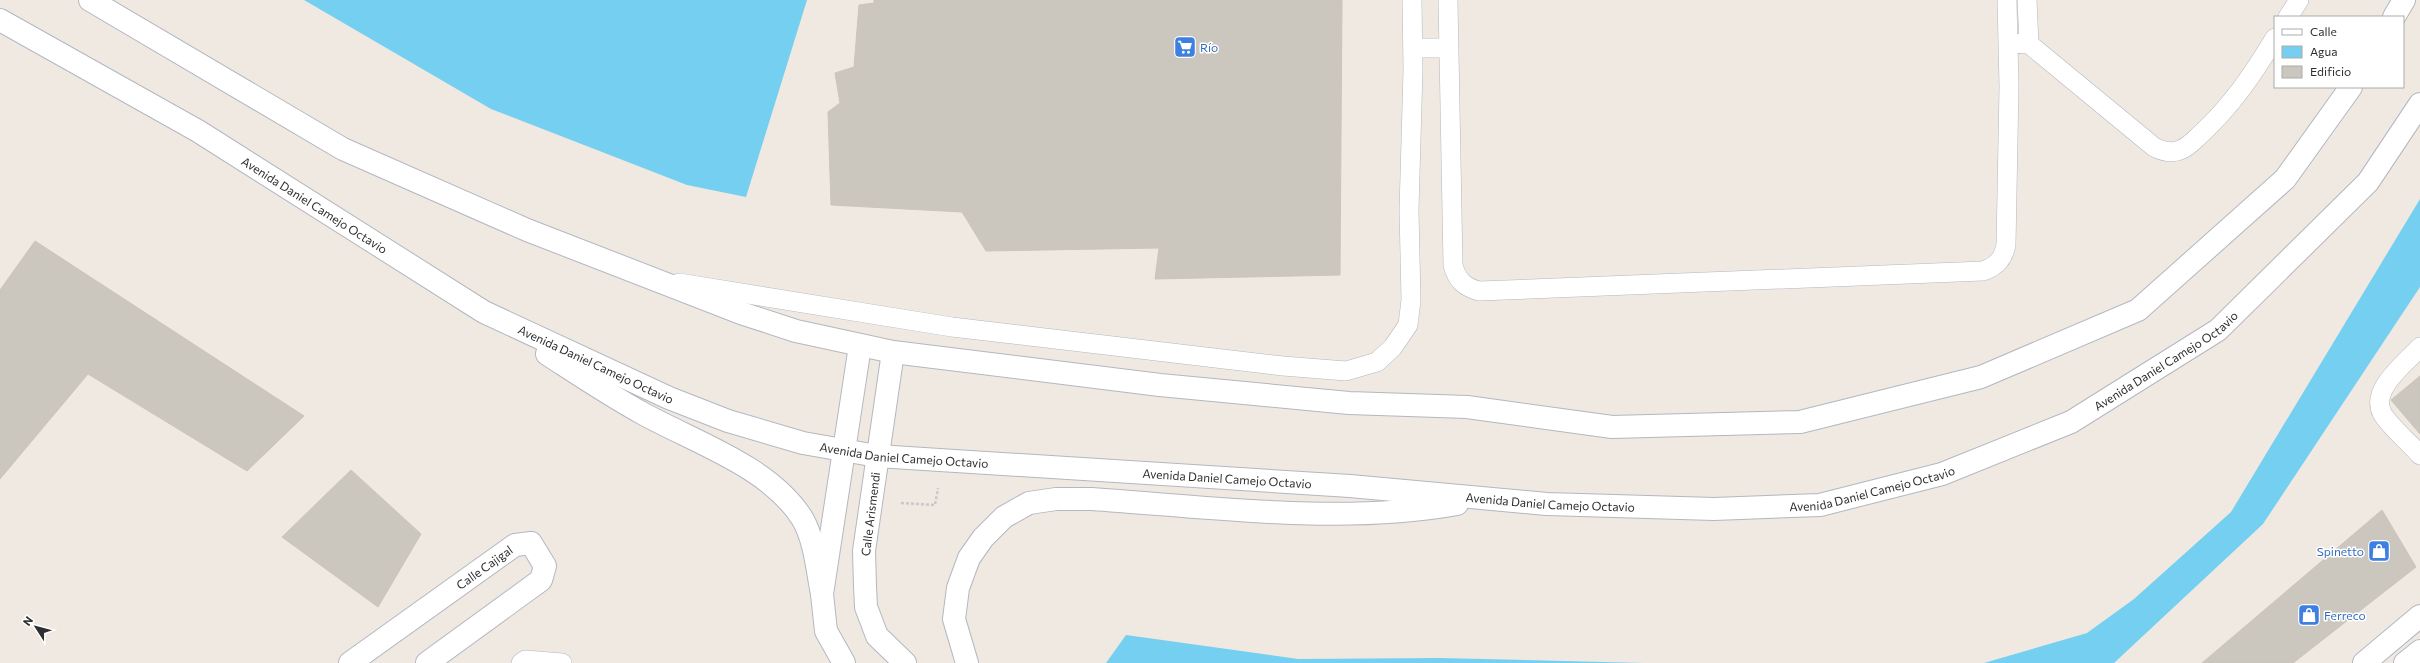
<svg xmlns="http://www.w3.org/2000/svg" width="2420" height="663" font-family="Commissioner,sans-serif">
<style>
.water{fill:#75cff0}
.building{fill:#cbc7bf;stroke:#cbc5ba}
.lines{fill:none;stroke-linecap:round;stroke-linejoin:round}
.service-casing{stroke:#b4b7c1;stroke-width:20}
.minor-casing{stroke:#b4b7c1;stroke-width:24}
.tertiary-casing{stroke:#b4b7c1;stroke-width:24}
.path{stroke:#c9c9c9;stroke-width:2.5;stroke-dasharray:3 2;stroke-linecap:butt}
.service{stroke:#fff;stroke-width:19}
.minor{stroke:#fff;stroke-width:22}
.tertiary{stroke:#fff;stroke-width:22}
.labels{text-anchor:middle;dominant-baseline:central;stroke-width:3;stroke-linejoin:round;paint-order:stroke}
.shop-label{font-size:12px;fill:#366cbe;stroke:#fff;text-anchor:start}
.street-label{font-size:12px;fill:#2e2e2e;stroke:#fff}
</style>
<rect width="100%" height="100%" fill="#efe9e1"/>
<!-- water -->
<path class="water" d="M304 0H807L746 197 687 185 491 109Z
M2420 199V287L2263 524 2114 663H1984L2087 633 2134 599 2231 512Z
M1126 635 1298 659 1440 658 1643 663H1106Z"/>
<!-- building -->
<path class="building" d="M874 0H1342L1340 275 1155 279 1159 248 986 251 962 212 831 205 828 112 840 103 835 73 854 67 859 5 874 3Z
M35 241 304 416 247 471 88 374 0 479V290Z
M2420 376V434L2391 400Z
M351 470 421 534 378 607 282 537Z
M2382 510 2416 567 2293 663H2202Z"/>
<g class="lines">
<!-- service casing -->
<g class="service-casing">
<path id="service" d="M1448 0 1453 265C1457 280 1464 287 1479 291L1983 271C1997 266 2003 259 2006 245L2009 87 2008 43
M2007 0 2008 43 2029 44 2027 0
M2288 17 2299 0
M2029 44 2154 147C2162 151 2171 154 2180 150 2189 147 2195 139 2202 133 2233 104 2253 74 2275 38
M1413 48H1449
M679 283 952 327 1283 366 1346 371 1377 362 1393 347 1408 325 1411 300 1409 210 1413 70 1412 0
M2420 347C2406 363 2370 389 2382 413 2389 426 2410 443 2420 455
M521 663 525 660 562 663"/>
</g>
<!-- minor casing -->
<g class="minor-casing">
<g id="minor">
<path id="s1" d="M350 663 515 545 531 543 545 566 541 580 427 663"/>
<path d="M2364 663 2420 616"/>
<path d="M2405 663 2420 651"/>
</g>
</g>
<!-- tertiary casing -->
<g class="tertiary-casing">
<g id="tertiary">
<path d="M90 0 343 149 527 230 741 313 796 331 893 352 1160 385 1349 403 1467 407 1612 427 1800 422 1981 377 2138 310 2285 179 2351 87"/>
<path d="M2394 17 2404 0"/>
<path id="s2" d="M0 20 198 131 484 312 669 398 728 421 803 443 877 456 1350 486 1547 504 1714 509 1820 505 1942 474 2071 422 2218 330 2368 182 2420 104"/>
<path d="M893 352 864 551 865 586 866 607 877 636 905 663"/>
<path d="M547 354C578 374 609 395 642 413 694 442 769 466 802 518 815 540 817 569 822 594"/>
<path d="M844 663 826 631 822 594 860 346"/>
<path d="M967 663 954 619 958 588 969 558 983 538 1004 517 1029 503 1056 499H1092C1208 507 1343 525 1457 504"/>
</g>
</g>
<!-- path -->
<path class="path" d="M901 503 935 505 938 488"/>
<!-- service -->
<use href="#service" class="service"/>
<!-- minor -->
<use href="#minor" class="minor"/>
<!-- tertiary -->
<use href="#tertiary" class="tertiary"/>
</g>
<!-- icons -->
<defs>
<g id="supermarket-square" transform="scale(1.15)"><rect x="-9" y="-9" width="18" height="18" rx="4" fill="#3f7fe0" stroke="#fff"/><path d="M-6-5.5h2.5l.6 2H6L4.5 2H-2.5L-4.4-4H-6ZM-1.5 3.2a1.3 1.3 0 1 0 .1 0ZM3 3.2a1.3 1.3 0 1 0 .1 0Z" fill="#fff"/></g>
<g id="shop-square" transform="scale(1.15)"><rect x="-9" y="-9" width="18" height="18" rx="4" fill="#3f7fe0" stroke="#fff"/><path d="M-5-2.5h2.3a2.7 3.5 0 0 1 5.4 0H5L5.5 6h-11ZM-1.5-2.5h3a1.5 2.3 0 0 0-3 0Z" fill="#fff"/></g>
</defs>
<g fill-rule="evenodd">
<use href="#supermarket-square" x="1185" y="47"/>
<use href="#shop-square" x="2379" y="551"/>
<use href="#shop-square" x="2309" y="615"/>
</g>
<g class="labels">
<!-- shop labels -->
<g class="shop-label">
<text x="1200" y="47">Río</text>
<text x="2364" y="551" text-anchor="end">Spinetto</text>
<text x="2324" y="615">Ferreco</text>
</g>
<!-- street labels -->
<g class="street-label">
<text stroke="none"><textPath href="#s2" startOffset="365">Avenida Daniel Camejo Octavio</textPath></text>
<text stroke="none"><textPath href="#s2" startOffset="2309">Avenida Daniel Camejo Octavio</textPath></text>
<text stroke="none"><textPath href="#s2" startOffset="689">Avenida Daniel Camejo Octavio</textPath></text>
<text stroke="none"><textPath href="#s2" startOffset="1013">Avenida Daniel Camejo Octavio</textPath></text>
<text stroke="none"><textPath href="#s2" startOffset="1337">Avenida Daniel Camejo Octavio</textPath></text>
<text stroke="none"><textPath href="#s2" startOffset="1985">Avenida Daniel Camejo Octavio</textPath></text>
<text stroke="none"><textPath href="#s2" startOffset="1661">Avenida Daniel Camejo Octavio</textPath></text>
<text transform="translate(870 514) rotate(-83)">Calle Arismendi</text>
<text stroke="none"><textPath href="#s1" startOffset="165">Calle Cajigal</textPath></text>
</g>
</g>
<!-- legend -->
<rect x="2274" y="16" width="130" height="72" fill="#ffffff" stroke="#ababab"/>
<rect x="2282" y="29" width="20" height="6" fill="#ffffff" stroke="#ababab"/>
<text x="2310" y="36" font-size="12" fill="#2e2e2e">Calle</text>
<rect x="2282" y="46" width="20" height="12" fill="#75cff0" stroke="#ababab"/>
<text x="2310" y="56" font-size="12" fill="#2e2e2e">Agua</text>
<rect x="2282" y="66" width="20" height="12" fill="#cbc7bf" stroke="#ababab"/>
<text x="2310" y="76" font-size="12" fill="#2e2e2e">Edificio</text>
<!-- north arrow -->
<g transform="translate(36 627) rotate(306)" stroke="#ffffff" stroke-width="3" paint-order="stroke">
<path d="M0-3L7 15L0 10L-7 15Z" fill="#2e2e2e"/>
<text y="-6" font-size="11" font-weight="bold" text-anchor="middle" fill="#2e2e2e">N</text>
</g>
</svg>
